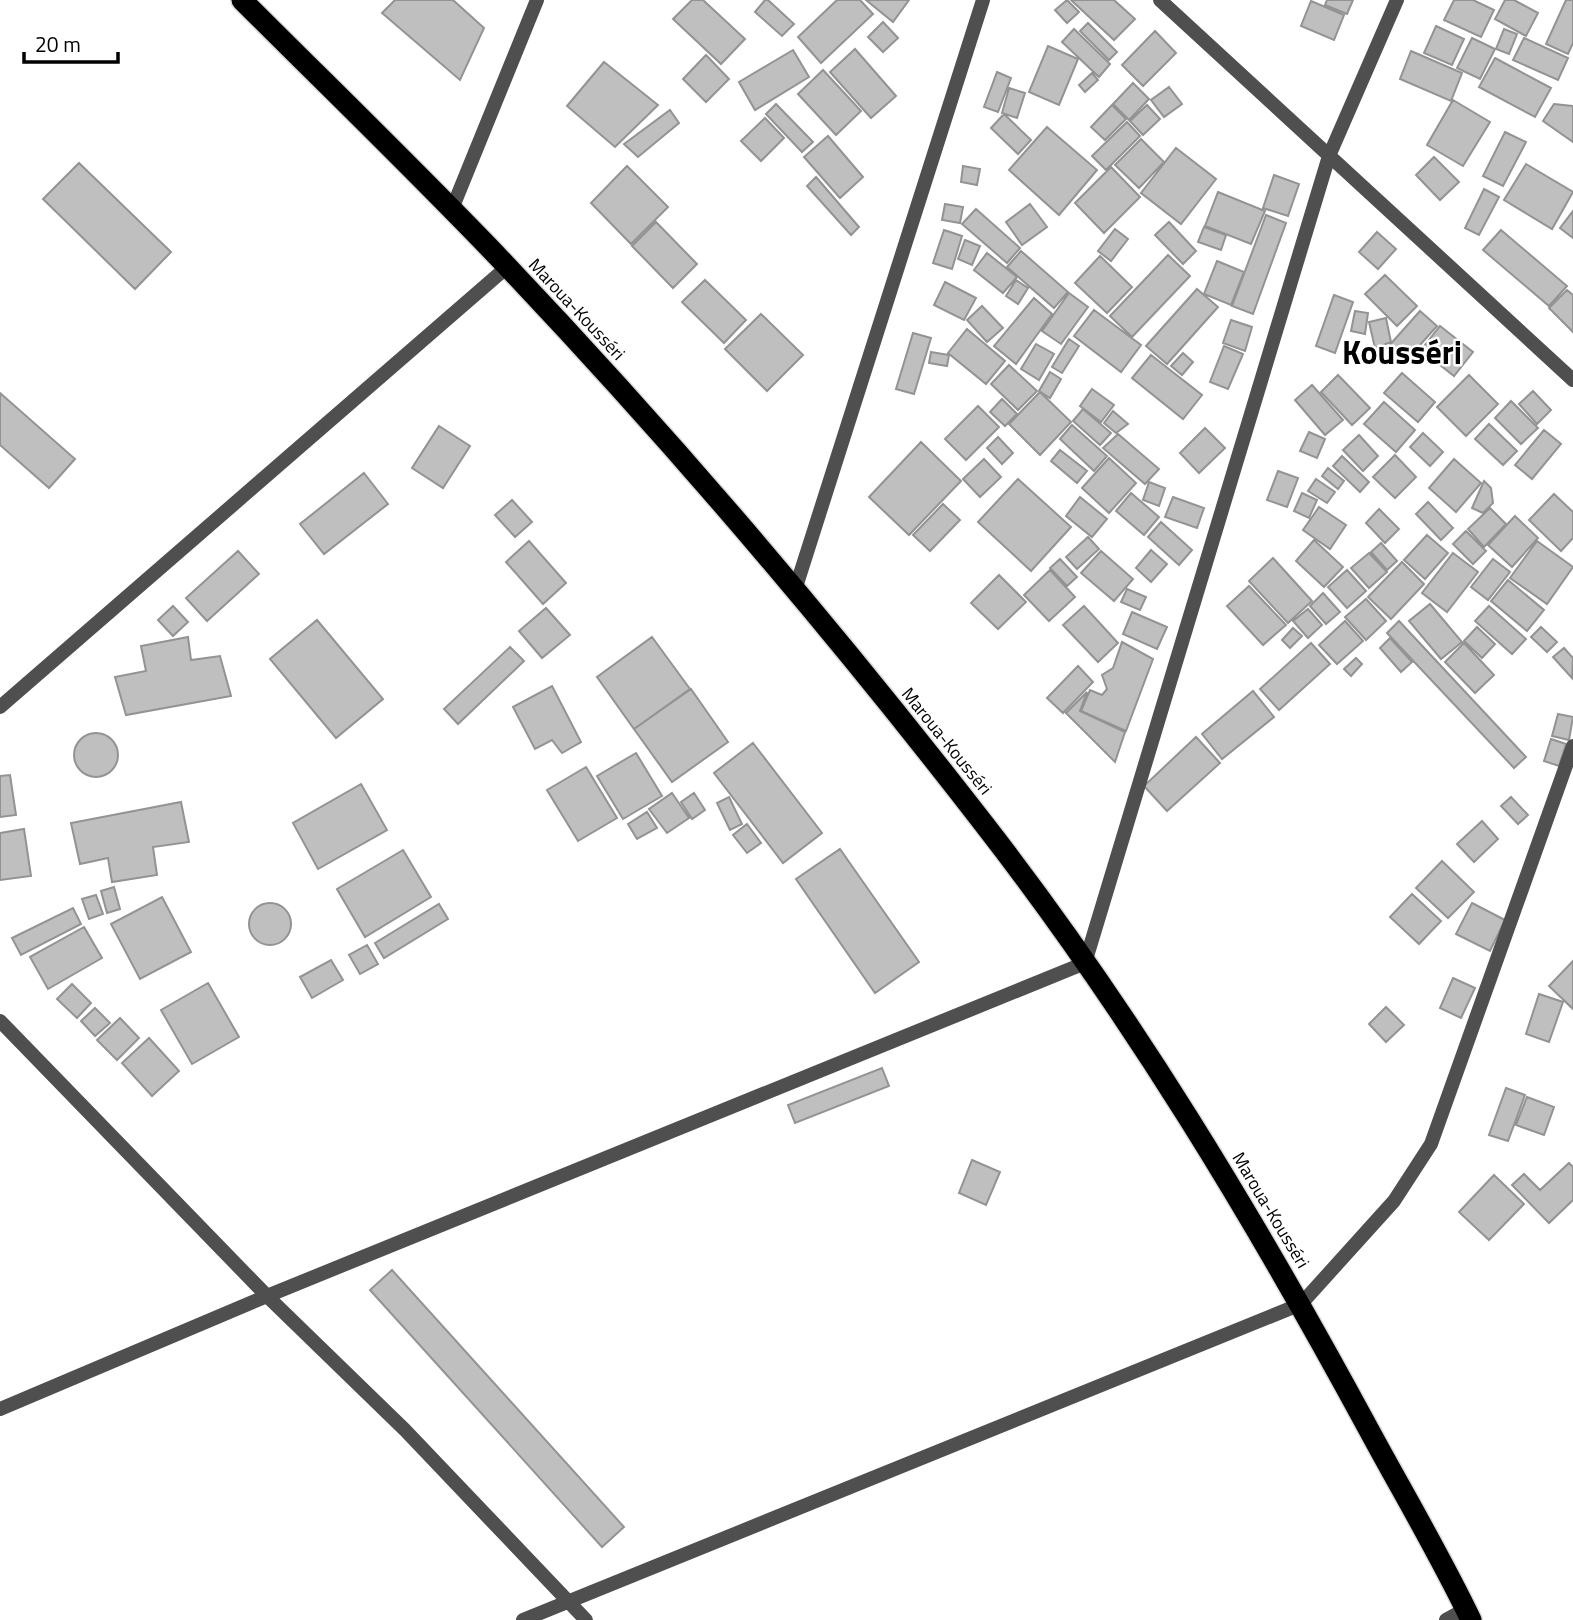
<svg xmlns="http://www.w3.org/2000/svg" width="1573" height="1620" font-family="'Titillium Web',sans-serif">
<style>
.building{fill:#bfbfbf;stroke:#939393;stroke-width:2}
.lines{fill:none;stroke-linecap:round;stroke-linejoin:round}
.highway-casing{stroke:#dbdbdb;stroke-width:24}
.street{stroke:#4f4f4f;stroke-width:14}
.highway{stroke:#000;stroke-width:21}
.labels{text-anchor:middle;dominant-baseline:central;stroke-width:5;stroke-linejoin:round;paint-order:stroke}
.street-label{font-size:18px;fill:#000;stroke:#fff}
.town-label{font-size:32px;font-weight:bold;fill:#000;stroke:#fff}
</style>
<rect width="100%" height="100%" fill="#fff"/>
<!-- building -->
<path class="building" d="M395 0H453L484 28 460 80 382 13Z
M692 0H703L745 39 721 64 673 19Z
M765 0H768L794 24 782 36 755 12Z
M837 0H860L873 14 821 63 798 37Z
M866 0H909L893 22Z
M1067 0 1079 12 1067 23 1055 10Z
M1071 0H1114L1135 19 1114 40Z
M1327 0H1353L1347 14 1325 5Z
M1454 0H1473L1494 10 1481 37 1444 20Z
M1505 0H1514L1538 13 1526 36 1495 19Z
M1566 0H1573V43L1568 54 1546 44Z
M1311 1 1344 15 1334 40 1301 26Z
M883 22 898 38 883 52 868 37Z
M1088 23 1117 52 1109 60 1080 31Z
M1436 26 1464 39 1452 65 1424 53Z
M1074 29 1110 64 1099 77 1062 42Z
M1504 29 1517 34 1509 54 1496 49Z
M1155 31 1176 53 1143 86 1122 65Z
M1472 38 1495 49 1480 79 1457 68Z
M1524 38 1568 58 1558 80 1513 60Z
M1048 46 1078 59 1059 105 1029 92Z
M855 49 896 96 871 118 830 72Z
M793 50 809 77 755 110 739 82Z
M1411 51 1462 73 1451 101 1400 79Z
M706 55 729 79 706 102 683 79Z
M1495 58 1551 88 1535 117 1479 87Z
M604 62 658 105 615 147 567 106Z
M823 70 861 111 836 135 798 94Z
M997 72 1011 78 998 112 984 107Z
M1092 73 1098 80 1085 92 1079 85Z
M1133 83 1149 99 1129 120 1113 104Z
M1169 87 1182 104 1164 117 1151 100Z
M1009 88 1025 93 1017 118 1002 113Z
M1453 100 1490 122 1463 166 1427 145Z
M776 104 813 142 802 152 766 114Z
M1554 104 1573 106V142L1543 121Z
M1112 105 1126 119 1105 140 1091 127Z
M1147 105 1160 119 1143 135 1130 121Z
M670 110 679 123 638 157 624 144Z
M1004 114 1031 140 1018 154 991 128Z
M765 118 784 138 761 161 741 141Z
M1127 122 1140 136 1106 170 1092 156Z
M1047 127 1097 170 1059 215 1009 170Z
M1505 132 1526 142 1503 186 1483 176Z
M828 136 863 177 840 198 804 157Z
M1141 139 1164 162 1139 188 1115 165Z
M1176 148 1216 179 1181 224 1141 193Z
M1434 157 1459 182 1440 200 1416 175Z
M79 163 171 252 135 289 43 199Z
M1526 164 1573 192 1552 229 1504 200Z
M627 166 668 207 631 244 591 203Z
M963 166 980 169 977 185 961 182Z
M1111 167 1140 197 1104 233 1075 203Z
M1274 175 1299 184 1288 216 1263 208Z
M816 177 859 227 851 235 807 186Z
M1484 189 1499 197 1479 235 1465 228Z
M1218 192 1265 211 1251 244 1205 226Z
M945 204 963 207 960 223 942 220Z
M1030 204 1047 227 1022 245 1006 222Z
M976 209 1020 248 1007 263 962 224Z
M1573 211V238L1560 228Z
M1266 215 1286 223 1253 314 1232 306Z
M656 222 697 264 673 288 632 246Z
M1169 222 1196 251 1183 264 1155 235Z
M1204 227 1226 235 1221 250 1198 242Z
M1115 229 1128 239 1111 261 1098 251Z
M944 230 962 236 952 269 933 263Z
M1501 230 1567 286 1549 306 1483 250Z
M1377 232 1396 249 1378 269 1359 252Z
M965 240 980 246 972 265 958 259Z
M1021 251 1068 292 1054 308 1007 267Z
M987 253 1017 277 1003 293 974 270Z
M1168 255 1190 276 1132 337 1110 316Z
M1100 256 1132 287 1107 313 1075 283Z
M1217 261 1244 272 1231 305 1204 294Z
M1385 275 1417 306 1397 326 1365 294Z
M705 280 746 320 724 343 682 302Z
M1016 280 1028 288 1018 304 1006 296Z
M945 282 976 298 964 320 934 305Z
M1197 289 1218 307 1167 364 1146 346Z
M1567 290 1573 295V332L1549 308Z
M1069 293 1088 307 1061 344 1042 331Z
M1334 295 1353 302 1335 353 1316 346Z
M1034 298 1052 314 1016 364 994 346Z
M982 306 1003 328 987 342 967 320Z
M1094 310 1141 345 1121 372 1074 336Z
M1355 311 1368 313 1365 334 1351 331Z
M1420 311 1437 326 1403 364 1387 348Z
M761 314 803 355 767 391 725 349Z
M1386 318 1391 342 1375 348 1369 322Z
M1231 320 1252 327 1245 351 1223 343Z
M1440 326 1473 352 1454 376 1421 350Z
M967 329 1005 361 986 384 948 353Z
M913 333 931 338 914 394 896 389Z
M1069 339 1079 346 1062 373 1052 367Z
M1036 344 1054 354 1039 380 1021 369Z
M1224 346 1243 354 1228 389 1210 382Z
M931 352 949 355 947 366 929 363Z
M1183 353 1193 362 1182 375 1171 366Z
M1151 355 1202 395 1183 419 1132 378Z
M1009 365 1037 391 1018 410 991 384Z
M1050 372 1061 379 1050 398 1039 391Z
M1402 373 1435 402 1418 422 1384 393Z
M1338 375 1370 408 1352 425 1321 392Z
M1469 375 1498 404 1466 436 1437 407Z
M1312 385 1343 420 1325 435 1295 400Z
M1092 389 1114 405 1101 422 1080 406Z
M1533 391 1551 410 1537 424 1519 404Z
M1040 392 1071 422 1040 455 1009 424Z
M0 393 75 459 49 488 0 445Z
M1002 399 1017 414 1005 426 990 412Z
M1511 401 1538 428 1521 444 1495 418Z
M1384 402 1415 430 1396 452 1364 424Z
M978 406 999 427 966 460 945 439Z
M1083 409 1111 433 1100 445 1073 421Z
M1113 411 1128 424 1116 433 1104 423Z
M1489 424 1517 451 1503 465 1475 439Z
M1072 425 1107 456 1094 471 1060 439Z
M439 426 470 446 443 488 412 468Z
M1205 428 1225 448 1199 473 1180 453Z
M1544 430 1561 444 1532 479 1515 465Z
M1309 432 1325 439 1317 458 1300 451Z
M1423 433 1443 452 1430 466 1410 447Z
M1118 434 1159 469 1145 484 1103 448Z
M1359 435 1378 456 1363 471 1343 450Z
M998 437 1013 453 1002 464 987 448Z
M921 442 961 481 909 535 869 497Z
M1060 450 1087 471 1077 483 1051 461Z
M1395 455 1416 477 1395 498 1373 477Z
M1342 456 1369 482 1360 492 1333 466Z
M1109 458 1136 483 1109 513 1082 488Z
M984 459 1001 477 980 497 963 479Z
M1454 459 1481 483 1456 512 1429 488Z
M1328 468 1344 481 1338 489 1322 476Z
M1278 471 1298 478 1287 507 1267 500Z
M364 473 388 504 324 554 300 524Z
M1018 479 1071 527 1031 571 978 522Z
M1316 479 1335 492 1327 503 1308 491Z
M1484 481 1491 488 1493 503 1483 513 1472 508Z
M1149 482 1165 488 1159 506 1143 500Z
M1131 493 1159 517 1144 535 1116 511Z
M1302 493 1317 500 1309 518 1294 511Z
M1554 494 1573 512V538L1561 551 1529 520Z
M1080 497 1107 519 1092 537 1066 516Z
M1173 497 1204 508 1197 528 1165 517Z
M512 500 532 522 515 537 495 515Z
M1428 502 1453 528 1441 540 1416 514Z
M943 504 960 520 930 551 913 535Z
M1319 507 1346 525 1330 549 1303 530Z
M1490 508 1506 524 1484 547 1468 529Z
M1379 509 1399 529 1385 543 1366 523Z
M1515 516 1538 538 1512 567 1488 545Z
M1161 522 1192 550 1179 565 1148 537Z
M1466 531 1486 551 1473 564 1453 544Z
M1427 535 1448 553 1425 579 1404 560Z
M1088 537 1099 549 1077 569 1066 557Z
M1314 540 1343 567 1324 587 1296 561Z
M529 541 566 583 543 604 506 562Z
M1537 541 1573 567 1547 604 1510 578Z
M1381 543 1397 561 1387 570 1371 552Z
M1151 550 1167 564 1151 582 1136 568Z
M238 551 259 574 207 621 186 598Z
M1101 551 1133 579 1114 601 1081 573Z
M1369 553 1387 572 1369 588 1351 568Z
M1453 553 1478 572 1447 612 1422 593Z
M1273 558 1312 601 1288 623 1249 581Z
M1060 559 1077 577 1067 586 1050 568Z
M1493 559 1510 572 1488 600 1471 587Z
M1402 562 1424 584 1391 619 1368 597Z
M1050 570 1075 597 1049 621 1024 595Z
M1347 570 1366 591 1347 608 1328 587Z
M999 575 1026 602 998 629 971 603Z
M1508 580 1544 610 1527 631 1491 601Z
M1249 586 1286 625 1263 645 1227 606Z
M1127 589 1146 597 1140 610 1121 602Z
M1323 593 1340 612 1326 624 1310 606Z
M1366 599 1386 621 1366 640 1345 617Z
M1430 604 1462 642 1441 659 1409 621Z
M173 606 188 622 173 636 158 620Z
M1084 606 1118 643 1098 662 1063 625Z
M1489 606 1526 639 1512 654 1475 621Z
M546 608 570 635 542 658 519 631Z
M1308 609 1322 625 1308 638 1293 621Z
M1132 612 1167 627 1157 649 1123 634Z
M317 620 383 699 336 738 270 659Z
M1345 621 1363 641 1337 664 1319 645Z
M1399 621 1526 757 1514 768 1387 633Z
M1477 627 1495 644 1482 658 1464 641Z
M1541 627 1557 642 1547 652 1531 637Z
M1293 628 1302 636 1290 648 1282 640Z
M188 637 191 660 220 656 231 696 126 715 115 677 146 671 141 646Z
M652 637 690 689 634 729 597 677Z
M1390 638 1412 662 1401 672 1380 648Z
M1122 642 1153 659 1126 731 1081 711 1090 690 1102 695 1107 689 1102 675 1113 668Z
M1311 643 1330 664 1279 710 1260 689Z
M1464 643 1494 675 1475 693 1445 662Z
M510 647 524 661 458 724 444 709Z
M1564 648 1573 658 1572 678 1553 657Z
M1356 658 1362 664 1351 676 1344 669Z
M1078 666 1093 682 1063 713 1047 698Z
M552 686 581 742 562 753 552 740 535 749 513 707Z
M691 689 728 742 672 782 634 729Z
M1253 691 1274 717 1222 759 1202 734Z
M1087 692 1080 711 1125 732 1115 762 1066 713Z
M1558 714 1573 717 1569 740 1552 736Z
M74 755a22 22 0 1 1 44 0a22 22 0 1 1-44 0Z
M1196 737 1220 763 1167 811 1144 786Z
M1551 739 1566 744 1559 766 1544 761Z
M753 743 822 833 783 863 714 773Z
M636 753 662 796 623 819 597 776Z
M586 767 617 818 578 841 547 790Z
M10 775 16 815 0 817V776Z
M361 784 387 830 318 869 293 823Z
M672 793 689 818 667 833 649 809Z
M694 793 705 810 692 819 681 802Z
M729 797 742 824 730 830 717 803Z
M1511 797 1528 815 1518 824 1501 806Z
M181 802 189 842 153 847 157 875 112 882 108 858 80 864 71 823Z
M647 812 657 828 637 839 628 824Z
M1482 821 1498 839 1474 862 1457 844Z
M747 824 761 843 747 853 733 835Z
M24 829 31 876 0 880V833Z
M840 849 919 962 875 993 796 879Z
M403 850 431 897 365 937 337 889Z
M1442 861 1474 892 1448 918 1416 888Z
M114 887 120 909 107 913 101 891Z
M1412 894 1441 921 1419 944 1390 917Z
M96 895 103 914 89 919 82 899Z
M162 897 191 952 140 979 111 924Z
M249 924a21 21 0 1 1 42 0a21 21 0 1 1-42 0Z
M1472 903 1505 920 1490 951 1456 934Z
M439 904 448 919 384 958 375 943Z
M73 908 81 924 21 955 12 938Z
M84 927 102 958 48 989 30 957Z
M367 945 378 964 360 974 349 955Z
M331 960 343 980 312 998 300 977Z
M1573 961V1009L1549 986Z
M1453 978 1475 988 1461 1018 1440 1008Z
M208 983 239 1037 192 1064 161 1010Z
M72 984 91 1003 77 1018 57 999Z
M1539 994 1563 1002 1549 1042 1526 1034Z
M1386 1007 1404 1025 1386 1042 1369 1024Z
M95 1008 110 1023 95 1036 81 1021Z
M120 1018 139 1038 117 1060 97 1040Z
M149 1038 179 1071 152 1096 122 1063Z
M882 1068 889 1086 795 1123 788 1105Z
M1506 1088 1525 1095 1508 1141 1489 1135Z
M1527 1097 1554 1107 1544 1135 1516 1125Z
M972 1160 1000 1172 986 1205 959 1193Z
M1569 1163 1573 1167V1200L1549 1223 1512 1185 1524 1174 1540 1190Z
M1494 1175 1524 1204 1489 1240 1459 1212Z
M392 1270 624 1527 602 1547 370 1290Z"/>
<g class="lines">
<!-- highway casing -->
<g class="highway-casing">
<path id="highway" d="M242 0C329 87 418 173 503 262 673 441 833 629 984 824 1131 1013 1255 1219 1369 1430 1403 1493 1440 1555 1471 1620"/>
</g>
<!-- street -->
<path class="street" d="M1160 0 1573 380
M452 209 537 0
M795 590 983 0
M0 707 507 267
M0 1021 267 1296 405 1430 586 1620
M0 1409 267 1296 1085 963 1329 156 1397 0
M523 1620 1301 1304 1394 1201 1431 1144 1573 746
M1446 1620 1466 1609"/>
<!-- highway -->
<use href="#highway" class="highway"/>
</g>
<g class="labels">
<!-- street labels -->
<g class="street-label">
<text transform="translate(577 309) rotate(47)">Maroua-Kousséri</text>
<text transform="translate(947 741) rotate(51)">Maroua-Kousséri</text>
<text transform="translate(1271 1210) rotate(59)">Maroua-Kousséri</text>
</g>
<!-- town labels -->
<g class="town-label">
<text x="1402" y="352">Kousséri</text>
</g>
</g>
<!-- scale -->
<path d="M24 52v10h94v-10" fill="none" stroke="#000000" stroke-width="3.5"/>
<text x="35" y="52" font-size="21" fill="#000000" stroke="#ffffff" stroke-width="5" paint-order="stroke">20 m</text>
</svg>
